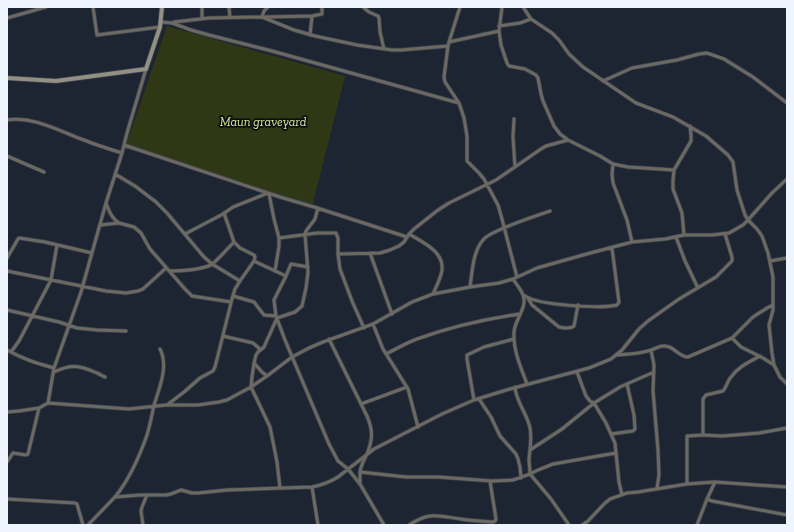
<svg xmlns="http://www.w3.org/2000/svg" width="794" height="532" font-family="'Zilla Slab',serif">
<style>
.green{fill:#303715}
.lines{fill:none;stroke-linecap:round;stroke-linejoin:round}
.street-casing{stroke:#3b424f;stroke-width:4.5}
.secondary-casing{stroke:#3b424f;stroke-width:5.5}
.street{stroke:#6b6961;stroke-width:3}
.secondary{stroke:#938f83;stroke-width:4}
.labels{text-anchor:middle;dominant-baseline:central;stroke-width:3.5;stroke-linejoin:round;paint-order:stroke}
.park-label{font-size:13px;font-style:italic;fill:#d5ea91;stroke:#0b0e14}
</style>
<rect width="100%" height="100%" fill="#1e2532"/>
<!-- green -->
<path class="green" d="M167 26 345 76 312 207 126 145Z"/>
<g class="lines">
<!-- street casing -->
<g class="street-casing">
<path id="street" d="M93 7 97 35 160 27
M202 7V19
M229 7 230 18
M363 7 369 12 378 16 379 18 380 32 384 49
M502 7 499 31 501 45 507 63 509 66 525 69 536 75 538 78 541 94 543 101 554 126 560 134 568 140 600 156 613 164 628 167 674 170
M523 7 531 19 552 33 559 40 569 54 583 67 636 103 673 117 706 136 728 155 733 162 737 190 745 215 748 220 757 229 762 236 768 253 773 277V310L769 325 772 353 774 365 780 377 787 384
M262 17 294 30 315 36 357 45 392 50H401L448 46 449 42 499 31
M262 17 264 11 268 7
M7 18 46 7
M161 22 172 23 191 30 209 35 272 51 459 103
M174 22 209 18 312 16 322 14V7
M499 26 520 23 531 19
M310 35 312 16
M449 42 460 7
M448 46 444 77 445 82 459 103 464 118 467 136V161L479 173 484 179 498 205 502 219 517 277
M603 81 632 68 677 60 699 54 707 53 724 59 753 77 787 103
M514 119 513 137 515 167
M7 120C34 116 59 131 84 140 96 145 109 149 122 153
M124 145 280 197 314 207 407 237
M7 156 44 172
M613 164 612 174 613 183 627 220 632 242
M115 174 135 186 156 202 167 213 204 257 212 264 240 281 235 289 232 299 215 367 213 371 200 378 184 392 167 405
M269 194 274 219 279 238
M106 203C109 211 112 219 119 223
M101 225 109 224 119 223 134 227 141 233 150 249 185 289 192 296 231 302
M185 234 223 214 233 207 268 193
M409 234C422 242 444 251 442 270 441 278 436 287 433 294
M684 235 682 213 673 189V180L674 170 691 141V135L690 126
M676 237 685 261 698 288
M234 242 240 248 254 255 255 257 254 261 286 276 274 300 276 316
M370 253 392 314
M338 254 380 253 390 250 399 246 404 242 409 234 414 229 438 210 449 203 496 180 541 149 546 146 568 140
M7 258 18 239 19 238 45 242 92 253
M770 261 787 258
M7 271 106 291 126 293 138 291 143 289 166 268
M169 271C182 271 199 270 211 265 217 261 228 248 234 242L224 213
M275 271 279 246V238L317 233H336L338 238V254L340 269 352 301 364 328
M286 276 291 264 308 267
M513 279C516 284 521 289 523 295 528 308 514 320 514 333 513 350 521 368 527 384
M240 281 254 261
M470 287C472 273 473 251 483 240 491 230 536 216 550 211
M523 295C524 295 528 298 529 298 544 305 601 309 617 305L619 302 612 248
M233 296 254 302 264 315 276 316 285 340 329 444 338 461 348 469 360 484 384 525
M528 298 532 305 559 327C563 328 570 329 574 326L578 305
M7 310 59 322 77 328 97 330 126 331
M373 324 383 349 408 389 418 427
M223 336 253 343 260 349 256 355 254 363 262 372 267 376
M732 338 741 347 763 358 774 365
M329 339 367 416C373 430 373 439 367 454 364 460 361 465 360 472
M7 350C23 359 36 363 54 368
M651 350 654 365 653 391 658 450 659 475 657 488
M11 352 19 341 51 280 57 245
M258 352 264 347 277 318 295 312 302 306 306 288 308 272 305 234 306 231 315 219 318 208
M386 354C396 349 406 343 417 339 450 327 485 319 520 314
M617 355C629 354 640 354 651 350 655 349 659 346 663 346 674 345 678 357 688 357L732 338 753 317 767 308 773 305
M254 363 252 377 251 387 270 427 277 462 280 488
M54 372C71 364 79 365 97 373 100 374 102 376 105 377
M515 387C516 402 527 413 530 428 532 438 530 449 529 459 529 464 530 469 530 474L538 470 553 464 616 453 615 443 606 423 594 403 590 401 586 396 577 372
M479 399 491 417 500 436 516 454 518 459 520 467 521 478
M474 400 467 359V355L484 347 514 339
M48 403 129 409 166 405H198L219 402 227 400 251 387 267 376 292 357 309 348 323 342 373 324 412 302 433 294 470 287 499 283 513 279 537 268 583 255 632 242 665 239 684 235H712L729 233 743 225 748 220 772 193 787 179
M361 404 407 387
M7 412 19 411 39 408 48 403 54 368 81 292 106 203 122 153 127 133 146 69
M611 434 633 431 635 429 634 415 627 384
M703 435V399L706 395 723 391C727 387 727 381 731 377 738 367 749 362 760 356
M530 450 562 429 594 403 620 387 654 372
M616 453 619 482 622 495
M7 462 13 453 26 455 28 454 39 408
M360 484V472L406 477H438L492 481 513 480 530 474 551 499 569 525
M687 484V436L703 435 722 436 759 433 787 428
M312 487 318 525
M115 497C128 481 140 455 147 435 150 425 152 415 154 405 159 389 169 366 160 349
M7 499 75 503 77 504 83 525
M707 499 712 501 787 515
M88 525 115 497 140 495H166L171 494 181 490 192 493H198L227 490 312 487C322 485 330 482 338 477L374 449 442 414 474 400 510 389 589 368 611 359 622 350 639 329 648 321 679 299 716 277 732 261V257L725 234
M143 525 141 511 142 507 147 495
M409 525C430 511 438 516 461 519 472 521 482 521 493 522L495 521 496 519 490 481
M582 525 588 521 605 503 610 499 627 493 638 492 687 484 715 482 787 487
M697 525 707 499 715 482"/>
</g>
<!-- secondary casing -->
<g class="secondary-casing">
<path id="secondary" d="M7 78 56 81 146 69 160 27 162 7"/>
</g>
<!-- street -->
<use href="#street" class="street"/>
<!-- secondary -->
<use href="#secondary" class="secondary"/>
</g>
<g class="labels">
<!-- park labels -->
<g class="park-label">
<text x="263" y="121">Maun graveyard</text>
</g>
</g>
<!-- border -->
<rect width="794" height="532" fill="none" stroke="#eff5fe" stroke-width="16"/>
</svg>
